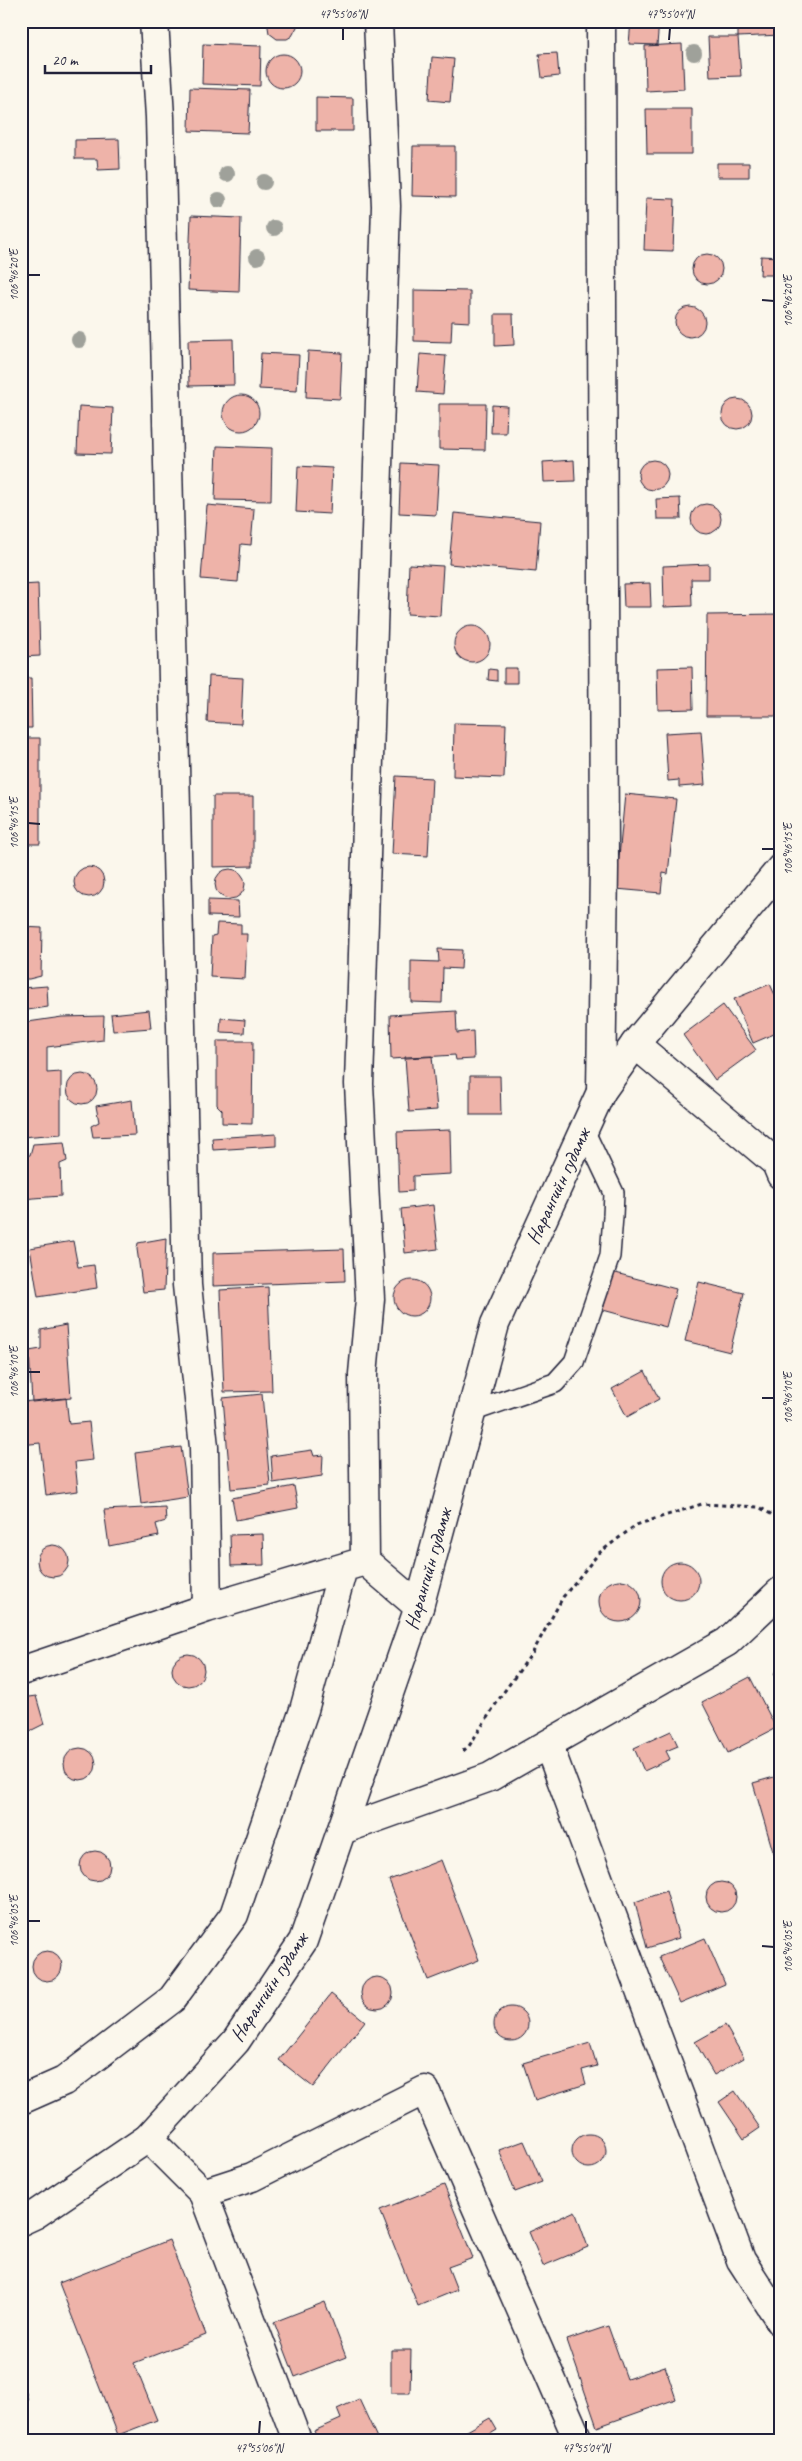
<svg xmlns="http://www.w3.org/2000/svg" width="802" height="2461" font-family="Caveat,sans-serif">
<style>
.building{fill:#eeb3a9;stroke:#22223b}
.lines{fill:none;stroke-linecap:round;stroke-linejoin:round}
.lane-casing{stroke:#22223b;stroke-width:22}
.street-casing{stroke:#22223b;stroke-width:31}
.secondary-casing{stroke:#22223b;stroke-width:31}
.path{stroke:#22223b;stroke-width:3;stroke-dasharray:4 4;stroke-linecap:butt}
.lane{stroke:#fbf7ec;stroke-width:19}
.street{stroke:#fbf7ec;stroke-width:28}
.secondary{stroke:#fbf7ec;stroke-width:28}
.tree{fill:#9fa19a}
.ticks{fill:none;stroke:#22223b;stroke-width:2}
.labels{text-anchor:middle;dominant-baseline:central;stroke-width:4;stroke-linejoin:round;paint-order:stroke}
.street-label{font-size:20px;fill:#22223b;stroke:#fbf7ec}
.neatline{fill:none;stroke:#22223b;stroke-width:2}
.ticks-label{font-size:12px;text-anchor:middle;fill:#22223b}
</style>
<rect width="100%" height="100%" fill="#fbf7ec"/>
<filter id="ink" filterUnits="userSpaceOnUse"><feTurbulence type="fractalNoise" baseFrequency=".02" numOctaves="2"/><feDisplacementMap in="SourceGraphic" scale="10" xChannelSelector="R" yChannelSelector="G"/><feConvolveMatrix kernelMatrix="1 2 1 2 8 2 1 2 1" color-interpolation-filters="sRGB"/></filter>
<g filter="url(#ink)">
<!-- building -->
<path class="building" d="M267 21H297V27L292 36 287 39H277L269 33Z
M631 21H659L657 45 629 44Z
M738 21H781V35L738 37Z
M708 37H738L741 76 710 77Z
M203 44 261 46 260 86 202 84Z
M682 44 684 89 646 91 645 46Z
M557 53 559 76 542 78 539 54Z
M266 71a17 17 0 1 1 34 0a17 17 0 1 1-34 0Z
M432 57 454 59 450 102 429 100Z
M190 88 250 90 248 133 189 131Z
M316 97 353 98V131H316Z
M646 109H692V154H647Z
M119 139 120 169 98 170 97 159H75V140Z
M413 146H455V197L412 196Z
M717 163H749V177H717Z
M646 198 675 199 673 251 644 250Z
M191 216 241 218 239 292 188 290Z
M692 269a15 15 0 1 1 30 0a15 15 0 1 1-30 0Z
M761 256 781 257V275H760Z
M414 290 470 291V322L452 321 451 342 414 341Z
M675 322a15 15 0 1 1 30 0a15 15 0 1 1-30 0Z
M495 314H513L514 345 495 346Z
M233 339 234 385 189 386 188 340Z
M308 351 342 353 340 399 306 397Z
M261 353 299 355 297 391 259 389Z
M420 354 446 356 443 394 417 392Z
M223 413a18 18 0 1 1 36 0a18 18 0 1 1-36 0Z
M722 414a15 15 0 1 1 30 0a15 15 0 1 1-30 0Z
M439 404H486L485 450 439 449Z
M492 405 507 406 506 433H491Z
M79 406 113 408 111 454 77 453Z
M217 446 272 448 271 501 215 500Z
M638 475a15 15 0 1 1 30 0a15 15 0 1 1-30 0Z
M574 460 575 481 544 482 543 462Z
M401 463 439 465 436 515 399 513Z
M298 466 332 468 330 514 296 512Z
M680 498 681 519H657L656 499Z
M691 519a15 15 0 1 1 30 0a15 15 0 1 1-30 0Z
M207 505 254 509 251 545 241 544 238 582 201 579Z
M454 513 540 521 536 572 449 564Z
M409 564 443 566 440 616 407 614Z
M709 564V579H691L692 606 664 607 663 566Z
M650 583 651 607H624L623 584Z
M38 584 40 656 21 657V585Z
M781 614V716H706L707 615Z
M454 644a18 18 0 1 1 36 0a18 18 0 1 1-36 0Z
M692 667 693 709 658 710 657 668Z
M504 668H517V683H504Z
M489 669 497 670V681L488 680Z
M209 676 243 678 241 724 207 722Z
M21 678H31L32 728H21Z
M454 723 506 724 504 778 453 776Z
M701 731 705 785 679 787V780L668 781 665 733Z
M21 738H40V844H21Z
M396 776 432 778 428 856 392 854Z
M625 794 676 799 668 874 663 873 661 893 616 889Z
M213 796H253V866L213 867Z
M74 882a15 15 0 1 1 30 0a15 15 0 1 1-30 0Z
M215 884a15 15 0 1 1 30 0a15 15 0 1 1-30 0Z
M208 900 238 901 239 917 208 916Z
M217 923 241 924V934H247L245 979 210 977 212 936 216 935Z
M21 927 42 928 41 976 29 979H21Z
M438 949 462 950 461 969 443 968 442 1003 411 1002V961L439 962Z
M770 984 781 1008V1031L753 1043 734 999Z
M47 986 48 1007 21 1011V988Z
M723 1005 756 1050 715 1080 683 1035Z
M149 1010 151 1028 113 1031 111 1014Z
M456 1011 457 1033 473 1031 474 1059 456 1060 455 1055 391 1059 390 1015Z
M104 1016 103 1040 47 1047V1073L61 1072V1134L21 1137V1023L62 1017Z
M221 1018 245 1020 244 1033 220 1032Z
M217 1041H253L252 1124 222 1123V1110L217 1105Z
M432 1056 437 1110 409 1112 405 1057Z
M67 1089a15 15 0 1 1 30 0a15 15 0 1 1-30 0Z
M470 1076H500L501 1115H470Z
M132 1100 135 1135 93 1137 91 1126 99 1122 96 1106Z
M450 1130 451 1174 413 1176V1191L399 1192 397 1132Z
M276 1134V1146L213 1150 212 1138Z
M64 1142 67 1161 60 1164 61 1196 21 1199V1157L30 1155 33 1144Z
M433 1205 438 1249 405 1253 401 1209Z
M166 1238 164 1290 143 1292 137 1249 138 1243Z
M73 1241 78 1267 94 1265 97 1288 38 1297 30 1248Z
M344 1249 345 1281 213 1286V1253Z
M612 1272 676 1289 666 1327 603 1310Z
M394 1298a18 18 0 1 1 36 0a18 18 0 1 1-36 0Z
M699 1282 744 1293 730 1352 685 1341Z
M268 1287 272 1391 224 1392 220 1290Z
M66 1325 71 1398 32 1402 29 1351 41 1349V1330Z
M645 1371 659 1399 627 1417 612 1389Z
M262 1394 270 1485 231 1489 223 1398Z
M66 1398 69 1424 89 1422 93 1460 75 1462 78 1491 46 1495 40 1443 21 1445V1402Z
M181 1447 188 1497 141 1504 135 1453Z
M312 1450 314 1456 323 1455 322 1476 273 1483 271 1456Z
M294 1486 298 1508 236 1520 232 1498Z
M165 1507 166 1521 156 1524 159 1536 109 1546 104 1510Z
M263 1534 264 1565 231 1566 230 1535Z
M37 1561a16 16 0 1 1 32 0a16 16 0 1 1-32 0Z
M661 1581a19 19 0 1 1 38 0a19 19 0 1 1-38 0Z
M599 1601a21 21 0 1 1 42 0a21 21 0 1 1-42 0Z
M172 1670a16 16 0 1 1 32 0a16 16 0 1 1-32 0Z
M781 1660V1684L774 1674Z
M750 1677 776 1728 728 1753 702 1702Z
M36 1696 44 1724 28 1732 21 1698Z
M671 1731 678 1746 666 1751 670 1759 644 1771 634 1748Z
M64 1764a16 16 0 1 1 32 0a16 16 0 1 1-32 0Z
M781 1775V1879L753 1783Z
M80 1866a15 15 0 1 1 30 0a15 15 0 1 1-30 0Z
M441 1860 479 1960 428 1980 389 1880Z
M706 1897a15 15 0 1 1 30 0a15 15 0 1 1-30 0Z
M666 1891 679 1938 647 1948 635 1902Z
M705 1938 725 1984 680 2003 659 1957Z
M32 1966a15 15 0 1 1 30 0a15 15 0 1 1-30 0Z
M361 1993a16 16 0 1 1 32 0a16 16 0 1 1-32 0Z
M331 1994 365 2021 313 2087 279 2060Z
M494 2024a17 17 0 1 1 34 0a17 17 0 1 1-34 0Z
M725 2025 744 2058 714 2075 695 2042Z
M590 2043 597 2066 582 2070 586 2084 535 2100 523 2063Z
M735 2091 760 2128 744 2139 719 2102Z
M572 2151a17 17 0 1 1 34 0a17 17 0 1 1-34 0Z
M524 2141 542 2182 515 2192 499 2150Z
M781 2179V2199L771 2187Z
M444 2185 473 2258 448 2267 457 2290 418 2306 380 2210Z
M575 2211 588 2247 543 2266 529 2232Z
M169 2240 206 2335 134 2363 157 2420 118 2435 59 2283Z
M325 2302 346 2357 295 2377 274 2322Z
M608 2326 627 2379 665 2366 676 2399 597 2427 567 2340Z
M391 2350H411L410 2393H391Z
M21 2386 25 2389 28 2400 21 2413Z
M359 2399 378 2440H318L314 2431 341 2419 337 2409Z
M490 2418 497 2430 480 2440H463L460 2435Z"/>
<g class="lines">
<!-- lane casing -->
<g class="lane-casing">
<path id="lane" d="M471 1412 555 1383 574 1362 610 1256 613 1216 614 1193 584 1130"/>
</g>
<!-- street casing -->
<g class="street-casing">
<path id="street" d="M154 21 160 117 187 1285 204 1447 207 1608
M635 1044 776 1163 781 1175
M601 1092 604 867 601 21
M365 1561 363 1374 370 1299 359 1084 386 206 378 21
M21 1671 207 1608 365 1561 419 1607
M548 1744 741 2260 781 2322
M342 1830 490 1777 727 1642 781 1591
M21 2100 64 2081 172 1999 234 1915 304 1710 343 1568
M148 2138 203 2193 252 2177 425 2090 578 2440
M203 2193 297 2440"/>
</g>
<!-- secondary casing -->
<g class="secondary-casing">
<path id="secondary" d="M21 2221 36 2214 148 2138 236 2041 303 1941 419 1607 495 1324 601 1092 635 1044 781 868"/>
</g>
<!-- path -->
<path class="path" d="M463 1751 469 1746 503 1693 533 1652 563 1597 599 1553 636 1525 702 1504 759 1507 781 1520"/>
<!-- lane -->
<use href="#lane" class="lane"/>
<!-- street -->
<use href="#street" class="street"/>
<!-- secondary -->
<use href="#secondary" class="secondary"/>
</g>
<!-- trees -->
<g class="tree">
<circle cx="694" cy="53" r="8"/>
<circle cx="227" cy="174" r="8"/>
<circle cx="264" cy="182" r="8"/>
<circle cx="219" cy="200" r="8"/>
<circle cx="274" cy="228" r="8"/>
<circle cx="257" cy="257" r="8"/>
<circle cx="79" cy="340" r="8"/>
</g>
</g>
<!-- ticks -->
<path class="ticks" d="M343 40V28M669 40 670 28M28 275H40M762 300 774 301M28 823 40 824M762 849H774M28 1372H40M762 1398H774M28 1921H40M762 1946 774 1947M259 2434 260 2421M586 2434V2421"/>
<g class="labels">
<!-- street labels -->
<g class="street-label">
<text transform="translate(558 1186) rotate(-65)">Нарангийн гудамж</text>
<text transform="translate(428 1569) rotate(-74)">Нарангийн гудамж</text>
<text transform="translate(269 1987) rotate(-57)">Нарангийн гудамж</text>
</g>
</g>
<!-- margin -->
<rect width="802" height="2461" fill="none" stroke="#fbf7ec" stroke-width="55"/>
<!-- scale -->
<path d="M45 65v8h106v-8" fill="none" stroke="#22223b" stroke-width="2.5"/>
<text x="52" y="65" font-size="15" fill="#22223b" stroke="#fbf7ec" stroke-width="4" paint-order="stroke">20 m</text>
<rect x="28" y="28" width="746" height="2406" class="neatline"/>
<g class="ticks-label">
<text x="343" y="18">47°55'06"N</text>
<text x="670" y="18">47°55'04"N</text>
<text transform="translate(14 275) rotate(-90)" y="4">106°46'20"E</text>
<text transform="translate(788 301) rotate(-90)" y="4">106°46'20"E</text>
<text transform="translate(14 823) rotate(-90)" y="4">106°46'15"E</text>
<text transform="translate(788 849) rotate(-90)" y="4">106°46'15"E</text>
<text transform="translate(14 1372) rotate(-90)" y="4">106°46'10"E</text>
<text transform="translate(788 1398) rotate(-90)" y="4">106°46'10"E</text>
<text transform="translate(14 1921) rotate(-90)" y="4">106°46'05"E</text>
<text transform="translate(788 1947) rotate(-90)" y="4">106°46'05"E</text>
<text x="259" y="2452">47°55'06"N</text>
<text x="586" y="2452">47°55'04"N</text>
</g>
</svg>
